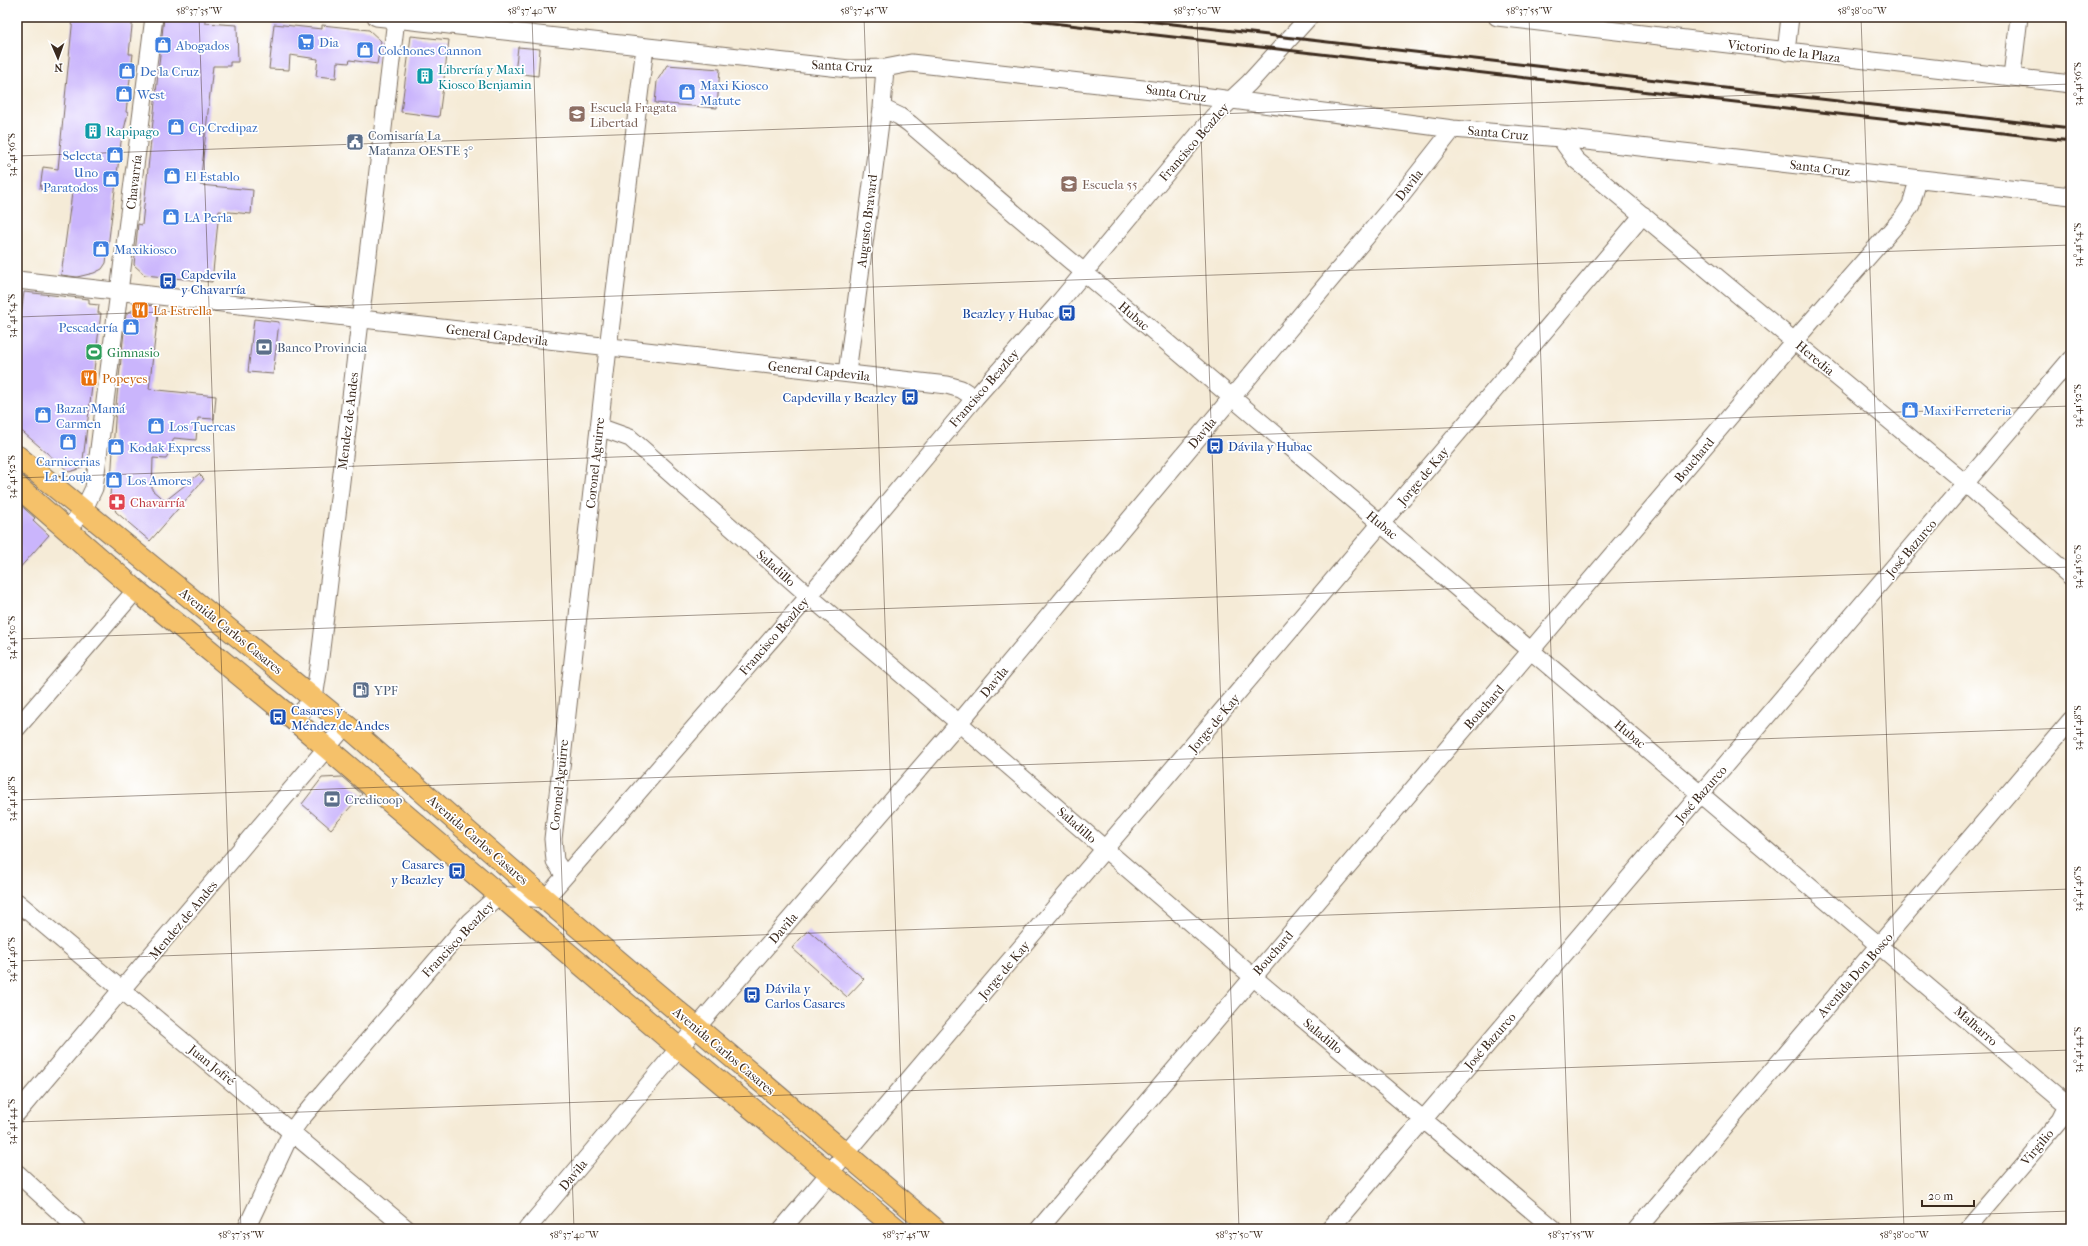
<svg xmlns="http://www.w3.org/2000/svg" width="2088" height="1246" font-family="'IM FELL French Canon',serif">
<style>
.building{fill:#cab5fc}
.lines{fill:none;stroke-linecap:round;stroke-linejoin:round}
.minor-casing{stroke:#7c6e5f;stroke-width:19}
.major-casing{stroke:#7c6e5f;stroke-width:23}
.minor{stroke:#fff;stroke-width:17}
.major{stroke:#f5c16b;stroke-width:21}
.rail{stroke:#3b2a1e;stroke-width:3}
.ticks{fill:none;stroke:#3b2a1e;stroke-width:1;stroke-opacity:0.45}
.labels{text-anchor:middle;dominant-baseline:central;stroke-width:3.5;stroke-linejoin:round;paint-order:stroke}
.shop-label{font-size:13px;fill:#366cbe;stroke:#fff;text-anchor:start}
.street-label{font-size:13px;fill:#3b2a1e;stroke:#fff}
.culture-label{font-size:13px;fill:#0d838f;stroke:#fff;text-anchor:start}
.education-label{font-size:13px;fill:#785e54;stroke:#fff;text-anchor:start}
.service-label{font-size:13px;fill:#4e5e75;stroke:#fff;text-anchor:start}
.transit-label{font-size:13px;fill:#164399;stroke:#fff;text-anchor:start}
.food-label{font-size:13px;fill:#c56008;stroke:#fff;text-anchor:start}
.leisure-label{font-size:13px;fill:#27864d;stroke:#fff;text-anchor:start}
.health-label{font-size:13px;fill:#be3a42;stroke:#fff;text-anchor:start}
.neatline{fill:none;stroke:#3b2a1e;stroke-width:1.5}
.ticks-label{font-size:10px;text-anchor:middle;fill:#3b2a1e}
</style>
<rect width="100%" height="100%" fill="#fff"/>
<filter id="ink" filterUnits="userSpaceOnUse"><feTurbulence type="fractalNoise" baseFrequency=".025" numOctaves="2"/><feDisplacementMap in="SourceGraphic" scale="8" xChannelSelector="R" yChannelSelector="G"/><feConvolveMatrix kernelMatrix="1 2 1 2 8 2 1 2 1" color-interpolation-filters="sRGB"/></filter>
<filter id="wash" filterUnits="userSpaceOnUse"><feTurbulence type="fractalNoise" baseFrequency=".012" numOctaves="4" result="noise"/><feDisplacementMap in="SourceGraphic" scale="16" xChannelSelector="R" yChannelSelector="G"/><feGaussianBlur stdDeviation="0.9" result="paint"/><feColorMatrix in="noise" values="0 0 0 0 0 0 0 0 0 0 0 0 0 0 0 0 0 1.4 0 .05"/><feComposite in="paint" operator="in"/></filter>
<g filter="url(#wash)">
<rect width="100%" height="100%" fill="#f5ebd7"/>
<g id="blocks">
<!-- building -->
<path class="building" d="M73 17H133L129 54H133L126 112 128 113 121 142 106 263 102 269 94 273 77 277 61 275 72 193 40 189 43 167 58 169Z
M164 17H205V23L237 25 238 62H230V66H213L200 185 253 190 251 214 219 211 212 282 145 275 134 265 138 224 142 225Z
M274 24 322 29V25L369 30 381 41 377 64 350 60 349 63 337 62 336 78 316 76 318 59 290 55 289 70 269 69Z
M411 36 449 40 439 117 401 112Z
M518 47 540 49 538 76 515 73Z
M667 65 720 69 717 108 655 103 657 81Z
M24 292 89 299V304L99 305 98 313H101L82 468 69 472 17 427V347Z
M141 305 159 306 149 389 216 396 214 419 198 418 196 440 174 438 166 459 153 458 152 490 165 501 199 474 204 479 150 541 116 512 110 496 116 405 126 314Z
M254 319 279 322 273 374 248 372Z
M17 502 35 518 33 520 49 535 17 571Z
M342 777 362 794 331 829 302 804 322 778Z
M808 930 864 979 847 997 792 948Z"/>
</g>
</g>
<g filter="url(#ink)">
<use href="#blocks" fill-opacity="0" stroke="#7c6e5f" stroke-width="1"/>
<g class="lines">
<!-- minor casing -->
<g class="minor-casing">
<path id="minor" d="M376 17 849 69 885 68 911 63 1179 93 1453 129 1560 138 2071 196
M1497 17 2071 84
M1786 52 1790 17
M2012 76 2019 17
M882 108 899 116 910 124C1295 454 1685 778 2071 1108
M1560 138 1576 160 1966 484 2071 577
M17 280 947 385 961 389 975 398
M847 373 882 108 885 68
M599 427 630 438 809 596 959 723 1253 977 1554 1229
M67 530 83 511 94 488 154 17
M294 720 314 698 319 666 396 19
M17 728 136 590
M565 876 555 861 553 839 608 348 645 47
M17 902 407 1229
M17 1113 346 725
M17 1173 78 1229
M246 1229 292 1131 300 1120 470 921 499 895 545 899 809 596 975 398 1057 305 1213 117 1249 83 1309 17
M527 1229 679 1048 959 723 1398 199 1453 129
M782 1229 1643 215
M1039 1229 1794 341 1903 217 1911 205 1918 180
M1330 1229 2071 359
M1637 1229 2071 720
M1967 1229 2050 1132 2061 1119 2071 1099"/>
</g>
<!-- major casing -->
<g class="major-casing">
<path id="major" d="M17 456 346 725 545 899 935 1229
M17 486 136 590 294 720 679 1048 897 1229"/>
</g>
<!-- minor -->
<use href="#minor" class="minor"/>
<!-- major -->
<use href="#major" class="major"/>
<!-- rail -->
<path class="rail" d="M1001 17 2071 141
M1112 17 2071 128"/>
</g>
</g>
<!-- ticks -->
<path class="ticks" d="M199 17 241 1229M532 17 574 1229M864 17 906 1229M1197 17 1239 1229M1529 17 1571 1229M1861 17 1904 1229M17 156 2071 84M17 317 2071 245M17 478 2071 406M17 639 2071 567M17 800 2071 728M17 961 2071 889M17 1122 2071 1050M1555 1229 2071 1211"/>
<!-- icons -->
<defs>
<g id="supermarket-square" transform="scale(0.9)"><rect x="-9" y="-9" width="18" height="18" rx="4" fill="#3f7fe0" stroke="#fff"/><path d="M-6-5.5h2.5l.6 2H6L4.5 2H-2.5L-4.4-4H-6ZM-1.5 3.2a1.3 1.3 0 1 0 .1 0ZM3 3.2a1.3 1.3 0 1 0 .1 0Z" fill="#fff"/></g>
<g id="shop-square" transform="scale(0.9)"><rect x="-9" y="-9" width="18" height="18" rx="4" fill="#3f7fe0" stroke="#fff"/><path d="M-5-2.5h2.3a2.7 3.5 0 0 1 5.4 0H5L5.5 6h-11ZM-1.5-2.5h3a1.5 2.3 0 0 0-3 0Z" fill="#fff"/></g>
<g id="building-square" transform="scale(0.9)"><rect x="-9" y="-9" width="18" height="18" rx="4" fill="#0f9aa8" stroke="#fff"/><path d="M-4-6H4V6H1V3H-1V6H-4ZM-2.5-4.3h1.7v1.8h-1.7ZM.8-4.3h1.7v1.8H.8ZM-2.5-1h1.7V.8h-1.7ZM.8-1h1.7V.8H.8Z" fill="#fff"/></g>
<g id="school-square" transform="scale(0.9)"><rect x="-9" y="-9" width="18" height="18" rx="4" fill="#8d6e63" stroke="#fff"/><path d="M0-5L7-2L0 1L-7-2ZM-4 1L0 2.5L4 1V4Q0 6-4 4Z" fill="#fff"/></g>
<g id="civic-square" transform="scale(0.9)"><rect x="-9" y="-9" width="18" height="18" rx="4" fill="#5c6f8a" stroke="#fff"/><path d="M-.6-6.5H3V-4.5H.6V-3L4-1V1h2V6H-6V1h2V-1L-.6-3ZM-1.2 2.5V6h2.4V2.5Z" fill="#fff"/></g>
<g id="bus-square" transform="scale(0.9)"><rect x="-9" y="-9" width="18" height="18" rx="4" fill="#1a4fb4" stroke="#fff"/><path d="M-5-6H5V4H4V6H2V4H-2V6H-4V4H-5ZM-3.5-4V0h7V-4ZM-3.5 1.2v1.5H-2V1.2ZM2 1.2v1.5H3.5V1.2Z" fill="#fff"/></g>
<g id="restaurant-square" transform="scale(0.9)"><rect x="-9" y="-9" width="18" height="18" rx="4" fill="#e8710a" stroke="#fff"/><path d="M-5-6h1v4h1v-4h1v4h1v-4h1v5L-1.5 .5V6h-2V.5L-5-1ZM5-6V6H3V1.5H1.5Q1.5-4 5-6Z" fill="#fff"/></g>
<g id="bank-square" transform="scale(0.9)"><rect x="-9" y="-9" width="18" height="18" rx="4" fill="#5c6f8a" stroke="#fff"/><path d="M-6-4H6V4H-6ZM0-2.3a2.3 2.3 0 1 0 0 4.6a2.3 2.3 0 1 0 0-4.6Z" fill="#fff"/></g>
<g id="stadium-square" transform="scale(0.9)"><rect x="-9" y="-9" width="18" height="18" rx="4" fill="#2e9e5b" stroke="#fff"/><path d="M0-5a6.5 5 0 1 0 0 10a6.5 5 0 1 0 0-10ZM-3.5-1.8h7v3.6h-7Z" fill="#fff"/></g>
<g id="pharmacy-square" transform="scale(0.9)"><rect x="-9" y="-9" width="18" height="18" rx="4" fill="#e0444e" stroke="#fff"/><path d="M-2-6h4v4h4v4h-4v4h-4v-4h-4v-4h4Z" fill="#fff"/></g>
<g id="fuel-square" transform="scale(0.9)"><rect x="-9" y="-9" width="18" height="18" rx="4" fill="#5c6f8a" stroke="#fff"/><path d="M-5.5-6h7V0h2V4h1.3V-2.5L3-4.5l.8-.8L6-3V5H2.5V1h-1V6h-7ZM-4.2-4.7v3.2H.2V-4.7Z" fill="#fff"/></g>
</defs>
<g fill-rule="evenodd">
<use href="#supermarket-square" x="306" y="42"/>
<use href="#shop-square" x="163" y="45"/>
<use href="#shop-square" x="365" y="50"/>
<use href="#shop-square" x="127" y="71"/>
<use href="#building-square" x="425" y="76"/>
<use href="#shop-square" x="687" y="92"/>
<use href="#shop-square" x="124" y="94"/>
<use href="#school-square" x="577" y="114"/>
<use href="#shop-square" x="176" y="127"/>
<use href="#building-square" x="93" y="131"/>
<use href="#civic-square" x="355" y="142"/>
<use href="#shop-square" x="115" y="155"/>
<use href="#shop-square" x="172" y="176"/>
<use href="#shop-square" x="111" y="179"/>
<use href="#school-square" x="1069" y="184"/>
<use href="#shop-square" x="171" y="217"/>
<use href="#shop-square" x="101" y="249"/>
<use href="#bus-square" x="168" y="281"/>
<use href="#restaurant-square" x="140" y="310"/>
<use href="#bus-square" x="1067" y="313"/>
<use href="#shop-square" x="131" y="327"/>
<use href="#bank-square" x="264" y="347"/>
<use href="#stadium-square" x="94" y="352"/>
<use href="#restaurant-square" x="89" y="378"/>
<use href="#bus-square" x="910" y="397"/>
<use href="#shop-square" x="1910" y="410"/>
<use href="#shop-square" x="43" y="415"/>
<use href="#shop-square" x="156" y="426"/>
<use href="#shop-square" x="68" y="442"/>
<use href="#bus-square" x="1215" y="446"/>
<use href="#shop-square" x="116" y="447"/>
<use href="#shop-square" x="114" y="480"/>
<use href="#pharmacy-square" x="117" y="502"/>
<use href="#fuel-square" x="361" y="690"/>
<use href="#bus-square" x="278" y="717"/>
<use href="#bank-square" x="332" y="799"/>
<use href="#bus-square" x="457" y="871"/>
<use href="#bus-square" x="752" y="995"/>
</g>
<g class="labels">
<!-- shop labels -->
<g class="shop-label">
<text x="319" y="42">Dia</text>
<text x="176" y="45">Abogados</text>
<text x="378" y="50">Colchones Cannon</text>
<text x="140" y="71">De la Cruz</text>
<text x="700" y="85">Maxi Kiosco<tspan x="700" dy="15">Matute</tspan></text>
<text x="137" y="94">West</text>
<text x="189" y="127">Cp Credipaz</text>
<text x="102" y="155" text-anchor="end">Selecta</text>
<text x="98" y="172" text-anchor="end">Uno<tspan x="98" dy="15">Paratodos</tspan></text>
<text x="185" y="176">El Establo</text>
<text x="184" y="217">LA Perla</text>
<text x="114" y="249">Maxikiosco</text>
<text x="118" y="327" text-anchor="end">Pescadería</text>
<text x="56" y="408">Bazar Mamá<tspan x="56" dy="15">Carmen</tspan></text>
<text x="1923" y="410">Maxi Ferreteria</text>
<text x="169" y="426">Los Tuercas</text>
<text x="129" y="447">Kodak Express</text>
<text x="68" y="461" text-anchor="middle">Carnicerias<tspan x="68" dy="15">La Louja</tspan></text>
<text x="127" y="480">Los Amores</text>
</g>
<!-- street labels -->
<g class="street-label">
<text transform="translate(1784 51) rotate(7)">Victorino de la Plaza</text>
<text transform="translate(842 66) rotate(3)">Santa Cruz</text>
<text transform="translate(1176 93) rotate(8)">Santa Cruz</text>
<text transform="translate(1498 133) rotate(5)">Santa Cruz</text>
<text transform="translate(1194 142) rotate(-49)">Francisco Beazley</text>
<text transform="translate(1820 168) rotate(7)">Santa Cruz</text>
<text transform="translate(134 182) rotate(-83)">Chavarría</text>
<text transform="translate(1409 185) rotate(-52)">Davila</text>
<text transform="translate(867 221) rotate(-83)">Augusto Bravard</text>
<text transform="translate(1134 316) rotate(41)">Hubac</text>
<text transform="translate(497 335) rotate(7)">General Capdevila</text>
<text transform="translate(1815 358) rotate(40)">Heredia</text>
<text transform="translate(819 371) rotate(6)">General Capdevila</text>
<text transform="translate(984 388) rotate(-49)">Francisco Beazley</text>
<text transform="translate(348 421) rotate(-83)">Mendez de Andes</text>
<text transform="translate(1202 433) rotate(-50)">Davila</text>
<text transform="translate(1694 460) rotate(-50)">Bouchard</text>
<text transform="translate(595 463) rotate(-84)">Coronel Aguirre</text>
<text transform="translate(1423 476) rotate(-50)">Jorge de Kay</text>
<text transform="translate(1382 525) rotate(40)">Hubac</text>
<text transform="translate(1911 548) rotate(-50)">José Bazurco</text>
<text transform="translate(776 568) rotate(42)">Saladillo</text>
<text transform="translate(231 631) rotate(39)">Avenida Carlos Casares</text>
<text transform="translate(774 636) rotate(-49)">Francisco Beazley</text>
<text transform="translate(994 682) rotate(-50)">Davila</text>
<text transform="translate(1484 707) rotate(-49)">Bouchard</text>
<text transform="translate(1214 723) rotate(-50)">Jorge de Kay</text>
<text transform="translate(1630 734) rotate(40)">Hubac</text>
<text transform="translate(559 785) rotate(-84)">Coronel Aguirre</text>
<text transform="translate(1701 794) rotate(-49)">José Bazurco</text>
<text transform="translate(1077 825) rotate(41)">Saladillo</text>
<text transform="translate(478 840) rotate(41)">Avenida Carlos Casares</text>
<text transform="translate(183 920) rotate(-50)">Mendez de Andes</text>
<text transform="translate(783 928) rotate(-49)">Davila</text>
<text transform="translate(458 939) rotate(-47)">Francisco Beazley</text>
<text transform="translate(1273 953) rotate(-49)">Bouchard</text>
<text transform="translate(1004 970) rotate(-50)">Jorge de Kay</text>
<text transform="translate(1855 975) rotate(-49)">Avenida Don Bosco</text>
<text transform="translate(1976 1026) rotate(41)">Malharro</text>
<text transform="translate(1323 1036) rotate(40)">Saladillo</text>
<text transform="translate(1490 1041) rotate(-49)">José Bazurco</text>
<text transform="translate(724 1051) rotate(40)">Avenida Carlos Casares</text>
<text transform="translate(212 1065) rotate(39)">Juan Jofré</text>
<text transform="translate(2037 1147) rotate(-50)">Virgilio</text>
<text transform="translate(573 1175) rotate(-50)">Davila</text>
</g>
<!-- culture labels -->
<g class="culture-label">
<text x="438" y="69">Librería y Maxi<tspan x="438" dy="15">Kiosco Benjamin</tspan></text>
<text x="106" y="131">Rapipago</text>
</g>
<!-- education labels -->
<g class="education-label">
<text x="590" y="107">Escuela Fragata<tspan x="590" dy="15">Libertad</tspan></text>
<text x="1082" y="184">Escuela 55</text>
</g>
<!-- service labels -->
<g class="service-label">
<text x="368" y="135">Comisaría La<tspan x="368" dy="15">Matanza OESTE 3°</tspan></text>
<text x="277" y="347">Banco Provincia</text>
<text x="374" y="690">YPF</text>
<text x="345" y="799">Credicoop</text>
</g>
<!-- transit labels -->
<g class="transit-label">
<text x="181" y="274">Capdevila<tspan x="181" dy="15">y Chavarría</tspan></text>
<text x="1054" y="313" text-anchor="end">Beazley y Hubac</text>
<text x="897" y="397" text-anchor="end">Capdevilla y Beazley</text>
<text x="1228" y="446">Dávila y Hubac</text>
<text x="291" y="710">Casares y<tspan x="291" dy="15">Méndez de Andes</tspan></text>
<text x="444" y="864" text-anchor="end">Casares<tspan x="444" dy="15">y Beazley</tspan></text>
<text x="765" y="988">Dávila y<tspan x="765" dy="15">Carlos Casares</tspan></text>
</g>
<!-- food labels -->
<g class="food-label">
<text x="153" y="310">La Estrella</text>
<text x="102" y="378">Popeyes</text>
</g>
<!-- leisure labels -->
<g class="leisure-label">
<text x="107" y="352">Gimnasio</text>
</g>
<!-- health labels -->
<g class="health-label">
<text x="130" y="502">Chavarría</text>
</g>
</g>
<!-- margin -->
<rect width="2088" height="1246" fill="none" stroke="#fff" stroke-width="44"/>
<!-- north arrow -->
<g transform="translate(58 58) rotate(178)" stroke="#ffffff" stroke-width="3" paint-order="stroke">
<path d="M0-3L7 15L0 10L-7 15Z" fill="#3b2a1e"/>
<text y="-6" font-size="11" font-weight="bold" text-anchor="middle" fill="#3b2a1e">N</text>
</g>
<!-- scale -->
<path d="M1922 1200v6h52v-6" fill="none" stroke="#3b2a1e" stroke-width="2"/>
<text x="1928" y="1200" font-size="12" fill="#3b2a1e" stroke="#ffffff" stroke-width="3" paint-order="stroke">20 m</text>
<rect x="22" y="22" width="2044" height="1202" class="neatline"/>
<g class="ticks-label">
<text x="199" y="14">58°37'35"W</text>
<text x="532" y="14">58°37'40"W</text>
<text x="864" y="14">58°37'45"W</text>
<text x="1197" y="14">58°37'50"W</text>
<text x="1529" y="14">58°37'55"W</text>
<text x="1862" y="14">58°38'00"W</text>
<text transform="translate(2077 84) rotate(-90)" y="4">34°41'56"S</text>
<text transform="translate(11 155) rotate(-90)" y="4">34°41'56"S</text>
<text transform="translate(2077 245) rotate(-90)" y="4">34°41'54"S</text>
<text transform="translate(11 316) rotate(-90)" y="4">34°41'54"S</text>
<text transform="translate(2077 406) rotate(-90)" y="4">34°41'52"S</text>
<text transform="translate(11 477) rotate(-90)" y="4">34°41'52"S</text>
<text transform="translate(2077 567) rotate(-90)" y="4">34°41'50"S</text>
<text transform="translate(11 638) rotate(-90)" y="4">34°41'50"S</text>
<text transform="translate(2077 728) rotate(-90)" y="4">34°41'48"S</text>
<text transform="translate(11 799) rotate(-90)" y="4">34°41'48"S</text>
<text transform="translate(2077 889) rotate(-90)" y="4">34°41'46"S</text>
<text transform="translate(11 960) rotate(-90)" y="4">34°41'46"S</text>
<text transform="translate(2077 1050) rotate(-90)" y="4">34°41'44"S</text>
<text transform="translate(11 1122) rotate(-90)" y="4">34°41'44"S</text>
<text x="241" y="1238">58°37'35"W</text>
<text x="574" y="1238">58°37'40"W</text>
<text x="906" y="1238">58°37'45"W</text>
<text x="1239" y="1238">58°37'50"W</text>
<text x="1571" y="1238">58°37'55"W</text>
<text x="1904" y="1238">58°38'00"W</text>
</g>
</svg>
